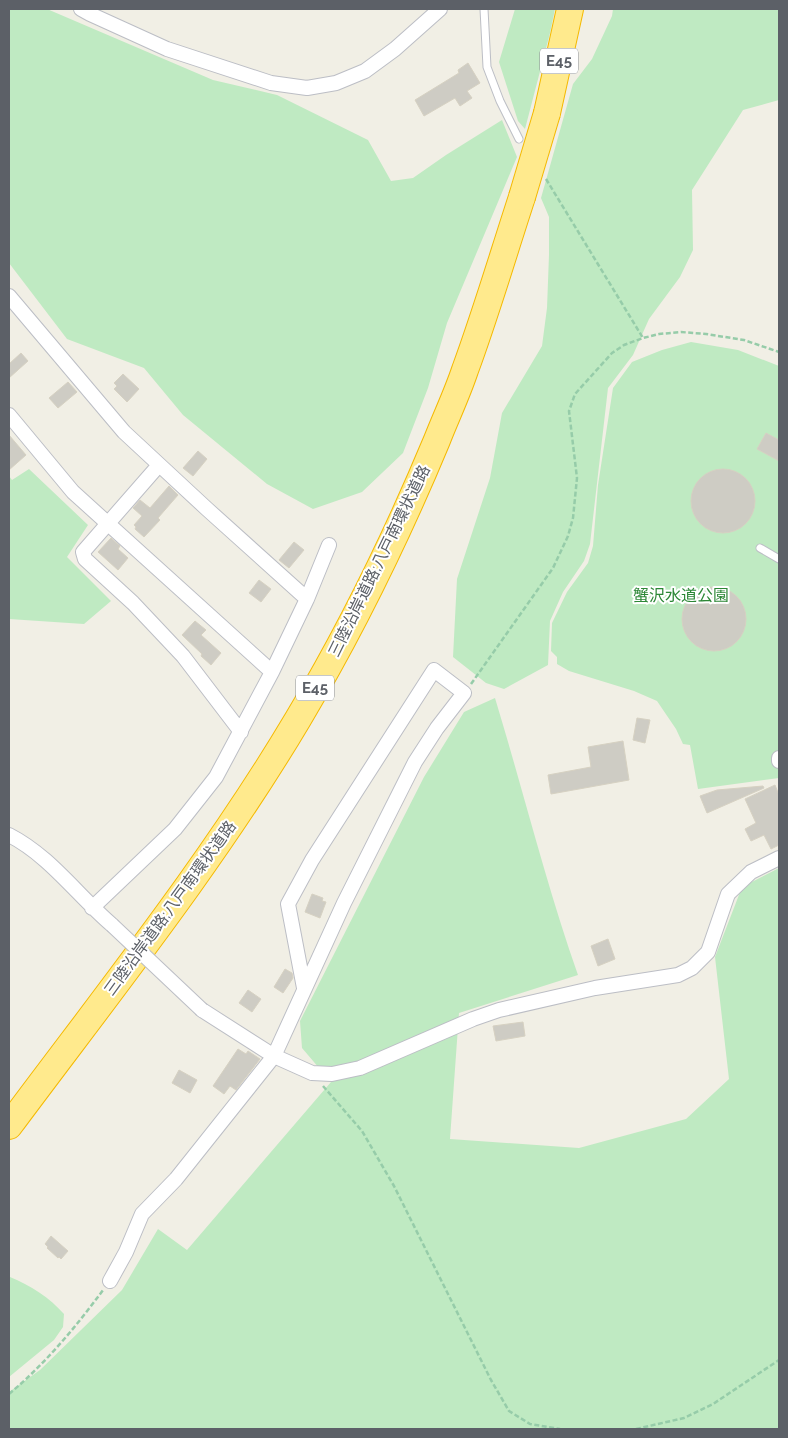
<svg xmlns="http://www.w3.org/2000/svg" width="788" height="1438" font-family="Raleway,'Noto Sans JP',sans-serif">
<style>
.green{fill:#bfeac2}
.building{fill:#ceccc4;stroke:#d6d1c2}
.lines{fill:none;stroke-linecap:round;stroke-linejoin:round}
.service-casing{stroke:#bcbec5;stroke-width:9}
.minor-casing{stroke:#bcbec5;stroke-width:16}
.motorway-casing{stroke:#f5b900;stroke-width:28}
.path{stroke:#96cca9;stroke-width:2.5;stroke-dasharray:5 2.5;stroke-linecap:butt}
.service{stroke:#fff;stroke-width:7}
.minor{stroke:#fff;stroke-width:14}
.motorway{stroke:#ffea8d;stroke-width:26}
.minor-bridge-casing{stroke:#bcbec5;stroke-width:16;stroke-linecap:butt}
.motorway-bridge-casing{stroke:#f5b900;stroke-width:28;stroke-linecap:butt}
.minor-bridge{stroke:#fff;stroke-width:14}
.motorway-bridge{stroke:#ffea8d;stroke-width:26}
.labels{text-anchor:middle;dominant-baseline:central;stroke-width:4;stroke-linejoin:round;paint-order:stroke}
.shield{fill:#fff;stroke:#8d9095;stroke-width:1}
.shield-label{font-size:15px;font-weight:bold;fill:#5c6067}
.street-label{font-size:16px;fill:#5c6067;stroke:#fff}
.park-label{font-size:16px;fill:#2c8736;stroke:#fff}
</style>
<rect width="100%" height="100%" fill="#f1efe5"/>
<!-- green -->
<path class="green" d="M9 9H47L213 80 277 95 368 140 391 181 413 178 446 155 502 120 517 157 447 323 428 388 403 453 362 492 313 509 267 484 183 415 144 368 67 339 9 263Z
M515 9H555L550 33 525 129 518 121 499 62Z
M613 9H779V100L743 110 692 190 693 250 680 277 649 319 633 355 608 388 590 544 584 561 563 592 550 621 548 665 504 689 486 683 453 657 457 579 490 478 502 413 542 346 547 308 549 255V217L541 198 573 84 592 59 612 16Z
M691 342 738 350 779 366V778L698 789 690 745 683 744 676 729 657 701 634 691 569 671 557 664V657L551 651 552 623 567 592 588 563 593 546 598 485 613 388 632 362 662 350Z
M29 469 88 525 67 557 111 601 84 624 9 619V476L12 480Z
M495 698C523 790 546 884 578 975L459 1013 450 1139 579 1148 686 1119 729 1079 715 957 742 887 779 868V1429H9V1392L40 1370 122 1290 158 1229 187 1250 331 1082 302 1048 300 1021 424 777 464 712Z
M10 1277C30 1285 50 1298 64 1314L63 1327 54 1340 9 1377Z"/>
<!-- building -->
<path class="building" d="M468 63 480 83 467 91 472 98 460 106 455 98 424 116 415 100 459 73 458 70Z
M21 353 28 361 9 378V364Z
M123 374 139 389 127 402 114 389 117 386 114 383Z
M68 382 77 392 58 408 49 398Z
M766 433 779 440V461L757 449Z
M9 435 26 455 9 470Z
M198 451 207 459 193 476 183 468Z
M691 501a32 32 0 1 1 64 0a32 32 0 1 1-64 0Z
M169 486 178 495 158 518 160 520 144 537 135 529 136 527 134 525 142 516 133 508 140 500 150 508Z
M111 538 120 546 118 549 128 558 118 570 98 552Z
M294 542 304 550 289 568 279 560Z
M259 580 271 589 261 602 249 593Z
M682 619a32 32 0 1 1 64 0a32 32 0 1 1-64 0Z
M195 621 206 630 201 635 221 653 211 665 201 656 202 654 182 635Z
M637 718 650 720 645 743 633 740Z
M623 741 629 780 551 794 548 775 591 767 588 747Z
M775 785 779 795V845L771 849 764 835 751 841 745 829 756 823 745 799Z
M763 786 764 788 707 813 700 796 717 790Z
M312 894 323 898 322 901 326 902 320 918 305 912Z
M608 939 615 959 598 966 591 946Z
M285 969 292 973 293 978 283 993 274 987Z
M248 990 261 999 252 1012 239 1003Z
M523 1022 525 1036 496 1041 493 1026Z
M238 1049 246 1054 248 1051 260 1059 236 1090 230 1086 224 1094 213 1086Z
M179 1070 197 1080 190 1093 172 1083Z
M51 1236 68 1251 61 1259 59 1257 58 1258 47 1248 48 1247 45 1244Z"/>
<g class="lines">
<!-- service casing -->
<g class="service-casing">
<path id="service" d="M484 9 487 67 500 101 519 139
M760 548 779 559"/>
</g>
<!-- minor casing -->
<g class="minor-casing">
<path id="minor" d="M81 9 90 14 167 49 271 83 307 88 336 83 365 71 395 49 440 9
M9 296 124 432 207 509 307 599
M9 415 73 492 272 672
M159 465 83 552 85 559 133 603 183 656 241 732
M779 758V761
M9 835C50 856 77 895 112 925
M92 908 175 829 216 777 272 672 307 599 329 545
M202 1010 274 1056 312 1073 332 1074 360 1068 473 1019 499 1010 595 988 678 975 692 968 708 952 728 894 751 872 779 858
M110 1281 126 1252 142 1214 176 1179 274 1056 344 903 415 762 437 728 464 693 434 670 312 860 288 904 304 988"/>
</g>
<!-- motorway casing -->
<g class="motorway-casing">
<path id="motorway" d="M547 113 570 9
M9 1126C108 993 213 862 298 719 351 630 397 536 437 440 446 417 457 394 465 370 486 313 503 255 522 197"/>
</g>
<!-- path -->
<path class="path" d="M546 179 643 338
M471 684 553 568 568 536 573 518 577 478 569 411 575 394 612 353 624 345 643 338 659 334 681 332 706 334 744 340 779 352
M323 1086 362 1131 394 1186 491 1380 509 1411 530 1424 560 1429
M9 1394C44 1365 76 1327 103 1290
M636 1429 684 1418 713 1404 779 1360"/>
<!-- service -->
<use href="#service" class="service"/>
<!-- minor -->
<use href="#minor" class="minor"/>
<!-- motorway -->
<use href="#motorway" class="motorway"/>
<!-- minor-bridge casing -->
<g class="minor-bridge-casing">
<path id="minor-bridge" d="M112 925 202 1010"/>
</g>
<!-- motorway-bridge casing -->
<g class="motorway-bridge-casing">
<path id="motorway-bridge" d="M522 197 547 113"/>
</g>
<!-- minor-bridge -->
<use href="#minor-bridge" class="minor-bridge"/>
<!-- motorway-bridge -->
<use href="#motorway-bridge" class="motorway-bridge"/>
</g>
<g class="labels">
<!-- shield labels -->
<g class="shield">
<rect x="540" y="48.5" width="38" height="25" rx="4"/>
<rect x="296" y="675.5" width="38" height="25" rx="4"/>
</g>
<g class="shield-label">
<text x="559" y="61">E45</text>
<text x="315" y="688">E45</text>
</g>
<!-- street labels -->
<g class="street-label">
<text transform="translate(379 561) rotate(-64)">三陸沿岸道路;八戸南環状道路</text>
<text transform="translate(170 908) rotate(-54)">三陸沿岸道路;八戸南環状道路</text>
</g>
<!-- park labels -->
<g class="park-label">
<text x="681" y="595">蟹沢水道公園</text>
</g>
</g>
<!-- border -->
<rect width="788" height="1438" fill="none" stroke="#5c6067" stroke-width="20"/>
</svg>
